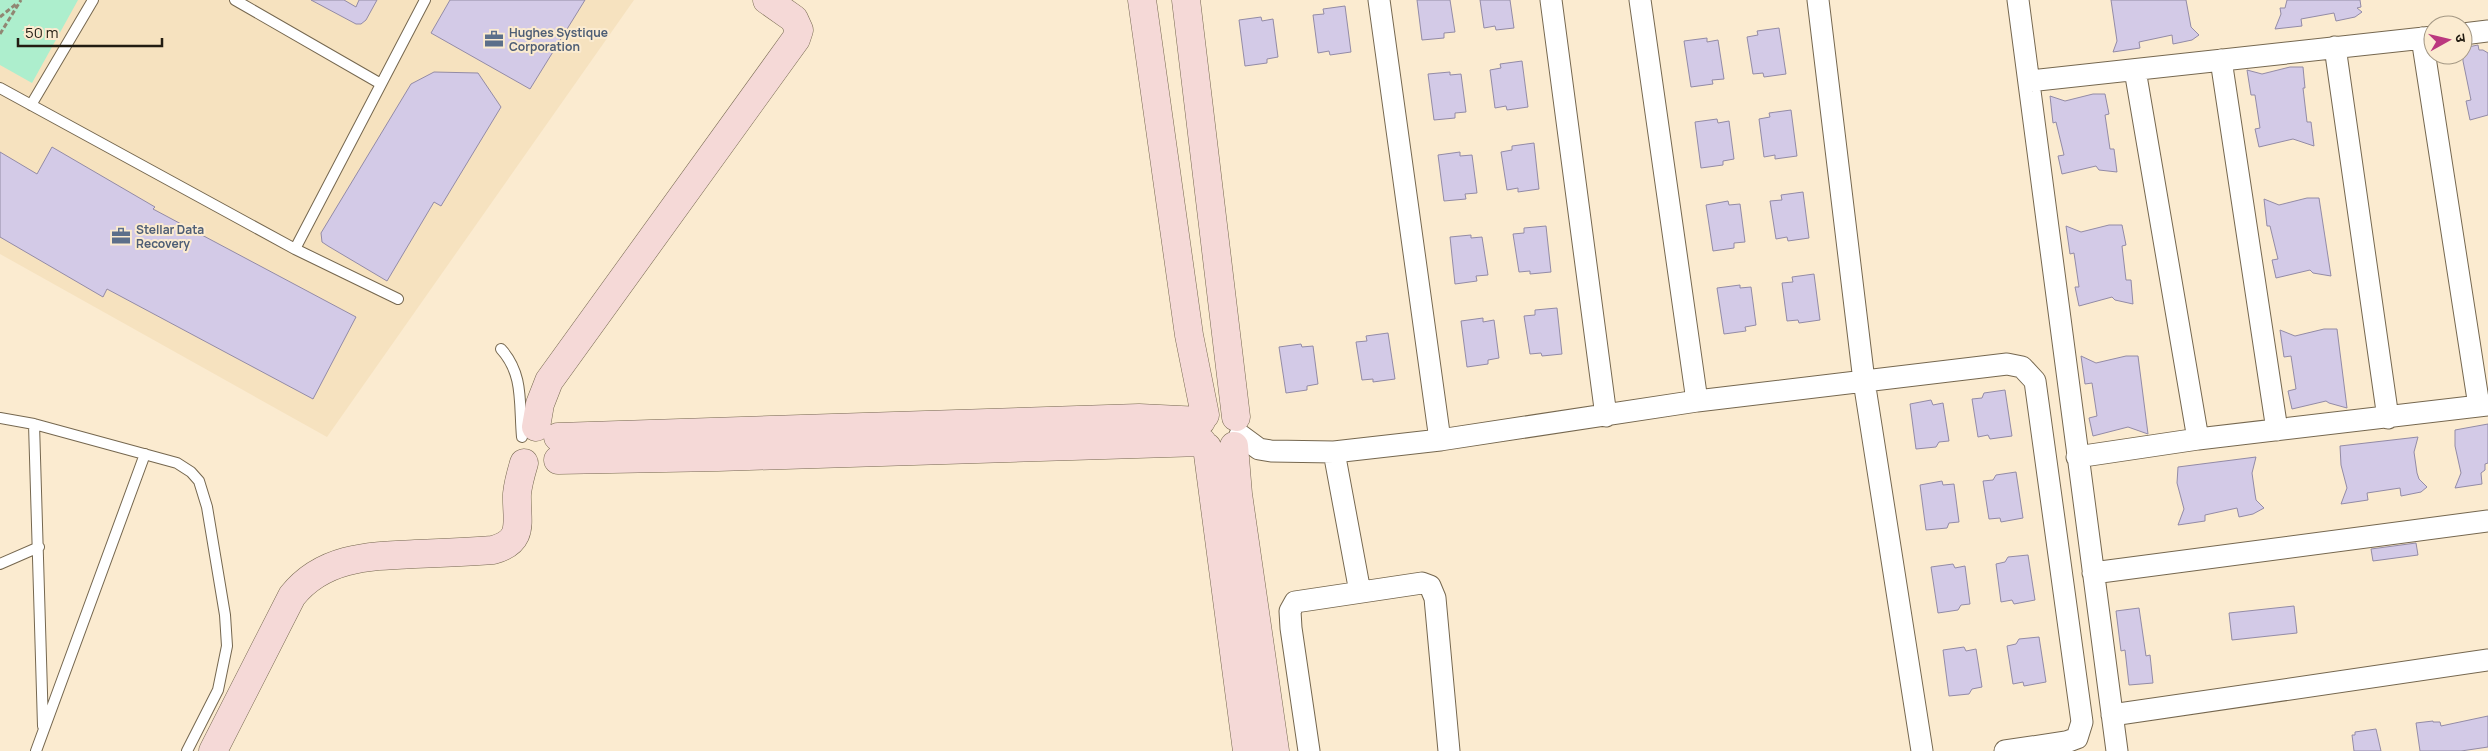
<svg xmlns="http://www.w3.org/2000/svg" width="2488" height="751" font-family="Manrope,'Noto Sans Devanagari',sans-serif">
<style>
.built{fill:#f6e2bf}
.green{fill:#adeecd}
.building{fill:#d3cae7;stroke:#938ba6}
.lines{fill:none;stroke-linecap:round;stroke-linejoin:round}
.lane-casing{stroke:#75674f;stroke-width:12}
.street-casing{stroke:#75674f;stroke-width:23}
.secondary-casing{stroke:#75674f;stroke-width:29}
.path{stroke:#918673;stroke-width:3;stroke-dasharray:5 2.5;stroke-linecap:butt}
.lane{stroke:#fff;stroke-width:10}
.street{stroke:#fff;stroke-width:21}
.secondary{stroke:#f5d9d7;stroke-width:28}
.labels{text-anchor:middle;dominant-baseline:central;stroke-width:4;stroke-linejoin:round;paint-order:stroke}
.service-label{font-size:12px;font-weight:bold;fill:#4e5e75;stroke:#fbebd0;text-anchor:start}
</style>
<rect width="100%" height="100%" fill="#fbebd0"/>
<!-- built -->
<path class="built" d="M0 0H634L327 437 0 254Z"/>
<!-- green -->
<path class="green" d="M0 0H78L32 83 0 65Z"/>
<!-- building -->
<path class="building" d="M311 0H344L356 7 359 0H377L366 20 361 24H356Z
M450 0H585L530 89 431 33Z
M1417 0H1450L1455 32 1444 33V38L1422 40Z
M1480 0H1510L1514 28 1496 30 1495 26 1484 28Z
M2111 0H2186L2191 27 2199 35 2192 40 2173 44 2172 35 2139 42 2140 48 2113 52 2117 41Z
M2287 0H2360L2361 7 2357 8 2362 12 2355 17 2336 21 2334 13 2301 19 2302 26 2275 29 2281 14 2280 8H2285Z
M1345 6 1351 52 1330 55 1329 51 1318 53 1313 15 1324 14 1323 9Z
M1261 17 1262 21 1273 19 1278 57 1267 59V63L1245 66 1239 20Z
M1779 28 1786 74 1764 77 1763 73 1753 74 1747 37 1758 35 1757 31Z
M1707 38V42L1718 40 1724 79 1712 80 1713 84 1691 87 1684 41Z
M2478 45 2479 50H2483L2488 53V115L2470 120 2466 101 2471 100 2463 61V48Z
M1522 61 1528 107 1507 110 1506 106 1495 108 1490 70 1501 68 1500 64Z
M2290 67H2303L2305 88H2303L2307 122H2311L2314 146 2293 139 2259 147 2255 129 2260 128 2255 95H2251L2247 70 2262 74Z
M434 72 478 73 501 107 441 206 434 202 387 281 328 246 322 242 321 233 411 84Z
M1450 72V75L1461 74 1466 112 1455 113V118L1434 120 1428 74Z
M2093 94H2105L2109 114 2105 115 2110 149H2114L2117 172 2099 170 2096 166 2062 174 2058 156 2064 155 2056 122 2053 123 2050 96 2065 101Z
M1791 110 1797 156 1775 159V155L1764 157 1759 119 1770 117 1769 113Z
M1717 119 1718 123 1729 121 1734 159 1723 161V165L1701 168 1695 122Z
M1534 143 1539 189 1518 192V188L1507 190 1501 152 1512 150V146Z
M52 147 155 207 153 209 356 317 313 399 107 289 103 297 0 237V152L37 174Z
M1460 152V156L1472 155 1477 193 1465 194 1466 199 1444 201 1438 155Z
M1803 192 1809 238 1788 241 1787 237 1776 239 1770 201 1782 200 1781 195Z
M2307 198H2319L2331 276 2313 273 2310 270 2276 278 2272 260 2278 259 2270 226H2267L2264 199 2279 205Z
M1728 201 1729 205 1740 204 1745 242 1734 243V248L1713 251 1706 205Z
M2109 225H2122L2126 245 2122 246 2126 280H2131L2133 304 2115 300 2112 297 2079 306 2075 287H2079L2074 253 2070 254 2066 226 2081 232Z
M1546 226 1551 272 1530 274V271L1519 272 1513 234 1524 233V228Z
M1471 235V238L1482 237 1488 275 1476 276 1477 281 1455 284 1450 237Z
M1814 274 1820 320 1799 323 1798 320 1787 321 1782 283 1793 282 1792 277Z
M1740 285V288L1751 287 1756 325 1745 327 1746 331 1724 334 1717 288Z
M1557 308 1562 354 1542 356 1541 353 1530 354 1524 316 1535 315V310Z
M1483 318V322L1494 320 1499 358 1488 360V364L1467 367 1461 321Z
M2324 329H2337L2347 408 2329 403 2326 401 2292 409 2288 391 2296 389 2291 356 2284 357 2280 330 2295 336Z
M1388 333 1395 379 1373 382V379L1362 380 1356 342 1367 341 1366 336Z
M1301 344 1302 347 1313 346 1318 384 1307 386V390L1286 393 1279 347Z
M2081 356 2096 363 2126 356H2138L2148 434 2128 427 2093 436 2089 418 2097 416 2092 383 2085 384Z
M2005 390 2012 436 1990 439 1988 435 1978 437 1972 399 1982 398 1984 393Z
M1931 400 1933 405 1943 403 1949 441 1939 442 1936 447 1916 449 1910 404Z
M2488 424V463L2485 464V470L2481 473 2482 484 2455 488 2461 473 2455 446V430Z
M2418 437 2414 452 2417 473 2419 479 2427 487 2421 492 2401 496 2400 488 2367 493 2368 500 2341 504 2347 488 2341 465 2340 446Z
M2256 457 2252 473 2255 494 2256 500 2264 508 2253 514 2239 517 2237 508 2205 515V521L2178 525 2184 509 2177 483 2178 467Z
M2016 472 2023 518 2001 522 2000 518 1989 519 1983 481 1993 480 1996 475Z
M1942 481 1943 485 1954 484 1959 522 1949 523 1947 528 1926 530 1920 485Z
M2416 543 2418 555 2373 561 2371 549Z
M2028 555 2035 600 2014 604 2012 600 2001 602 1996 564 2005 562 2008 557Z
M1953 564 1955 568 1965 566 1970 604 1961 605 1958 610 1938 613 1931 567Z
M2294 606 2297 633 2232 640 2229 613Z
M2139 608 2146 656 2150 655 2153 683 2129 685 2125 650 2121 651 2116 611Z
M2039 637 2046 682 2024 686 2023 682 2013 684 2007 646 2016 644 2019 639Z
M1964 647 1966 651 1976 649 1982 687 1972 689 1969 694 1949 696 1943 650Z
M2488 716V747L2461 751H2420L2416 723 2433 721V722H2440L2441 726Z
M2376 729 2381 751H2354L2352 735H2355V732Z"/>
<g class="lines">
<!-- lane casing -->
<g class="lane-casing">
<path id="lane" d="M235 0 381 84
M0 88 295 249 398 299
M31 105 93 0
M295 249 425 0
M501 349C524 374 519 404 522 437
M0 418 34 424 177 463 191 472 199 481 207 507 225 615 227 646 218 690 187 751
M34 424 43 726
M0 564 39 547
M36 751 145 454"/>
</g>
<!-- street casing -->
<g class="street-casing">
<path id="street" d="M1379 0 1440 440
M1551 0 1606 416
M1640 0 1697 401
M1818 0 1864 381 1922 751
M2018 0 2117 751
M2463 34 2488 31
M2422 38 2479 406
M2335 47 2388 418
M2221 60 2277 430
M2135 70 2198 439
M2030 81 2433 37
M1240 435 1259 449 1271 451 1334 452 1440 440 1697 401 2007 364 2022 367 2035 381 2082 722 2077 738 2066 742 2005 751
M1334 452 1360 592
M2077 457 2198 439 2488 405
M2093 573 2488 521
M2112 715 2488 660
M1309 751 1291 628 1290 611 1295 602 1422 583 1430 586 1435 598 1449 751"/>
</g>
<!-- secondary casing -->
<g class="secondary-casing">
<path id="secondary" d="M1142 0 1189 335 1205 415
M1186 0 1236 417
M536 427 540 404 549 381 796 39 799 30 794 19 767 0
M558 437 1139 418 1201 421
M1234 446 1238 494 1275 751
M1207 447 1247 751
M558 460 718 457 1202 442
M213 751 292 596C323 557 369 556 415 554 441 553 467 552 493 550 526 541 516 521 517 494 518 483 521 473 524 463"/>
</g>
<!-- path -->
<path class="path" d="M0 17 16 4
M0 34 21 0"/>
<!-- lane -->
<use href="#lane" class="lane"/>
<!-- street -->
<use href="#street" class="street"/>
<!-- secondary -->
<use href="#secondary" class="secondary"/>
</g>
<!-- icons -->
<defs>
<g id="office-bare" transform="scale(1.5)"><path d="M-6-3h4V-5.5h4V-3h4V5H-6ZM-1-4.5V-3h2v-1.5ZM-6 0V1H6V0Z" fill="#5c6f8a" stroke="#fbebd0" stroke-width="2.5" paint-order="stroke"/></g>
</defs>
<g fill-rule="evenodd">
<use href="#office-bare" x="494" y="39"/>
<use href="#office-bare" x="121" y="236"/>
</g>
<g class="labels">
<!-- service labels -->
<g class="service-label">
<text x="509" y="32">Hughes Systique<tspan x="509" dy="14">Corporation</tspan></text>
<text x="136" y="229">Stellar Data<tspan x="136" dy="14">Recovery</tspan></text>
</g>
</g>
<!-- north arrow -->
<g transform="translate(2448 40) rotate(82)"><circle r="24" fill="#fbebd0" stroke="#a49884"/>
<path d="M0-4L9 19L0 12L-9 19Z" fill="#bb387f"/>
<text y="-8" font-size="14" font-weight="bold" text-anchor="middle" fill="#221c12">उ</text>
</g>
<!-- scale -->
<path d="M18 38v8h144v-8" fill="none" stroke="#221c12" stroke-width="2.5"/>
<text x="25" y="38" font-size="15" fill="#221c12" stroke="#fbebd0" stroke-width="4" paint-order="stroke">50 m</text>
</svg>
